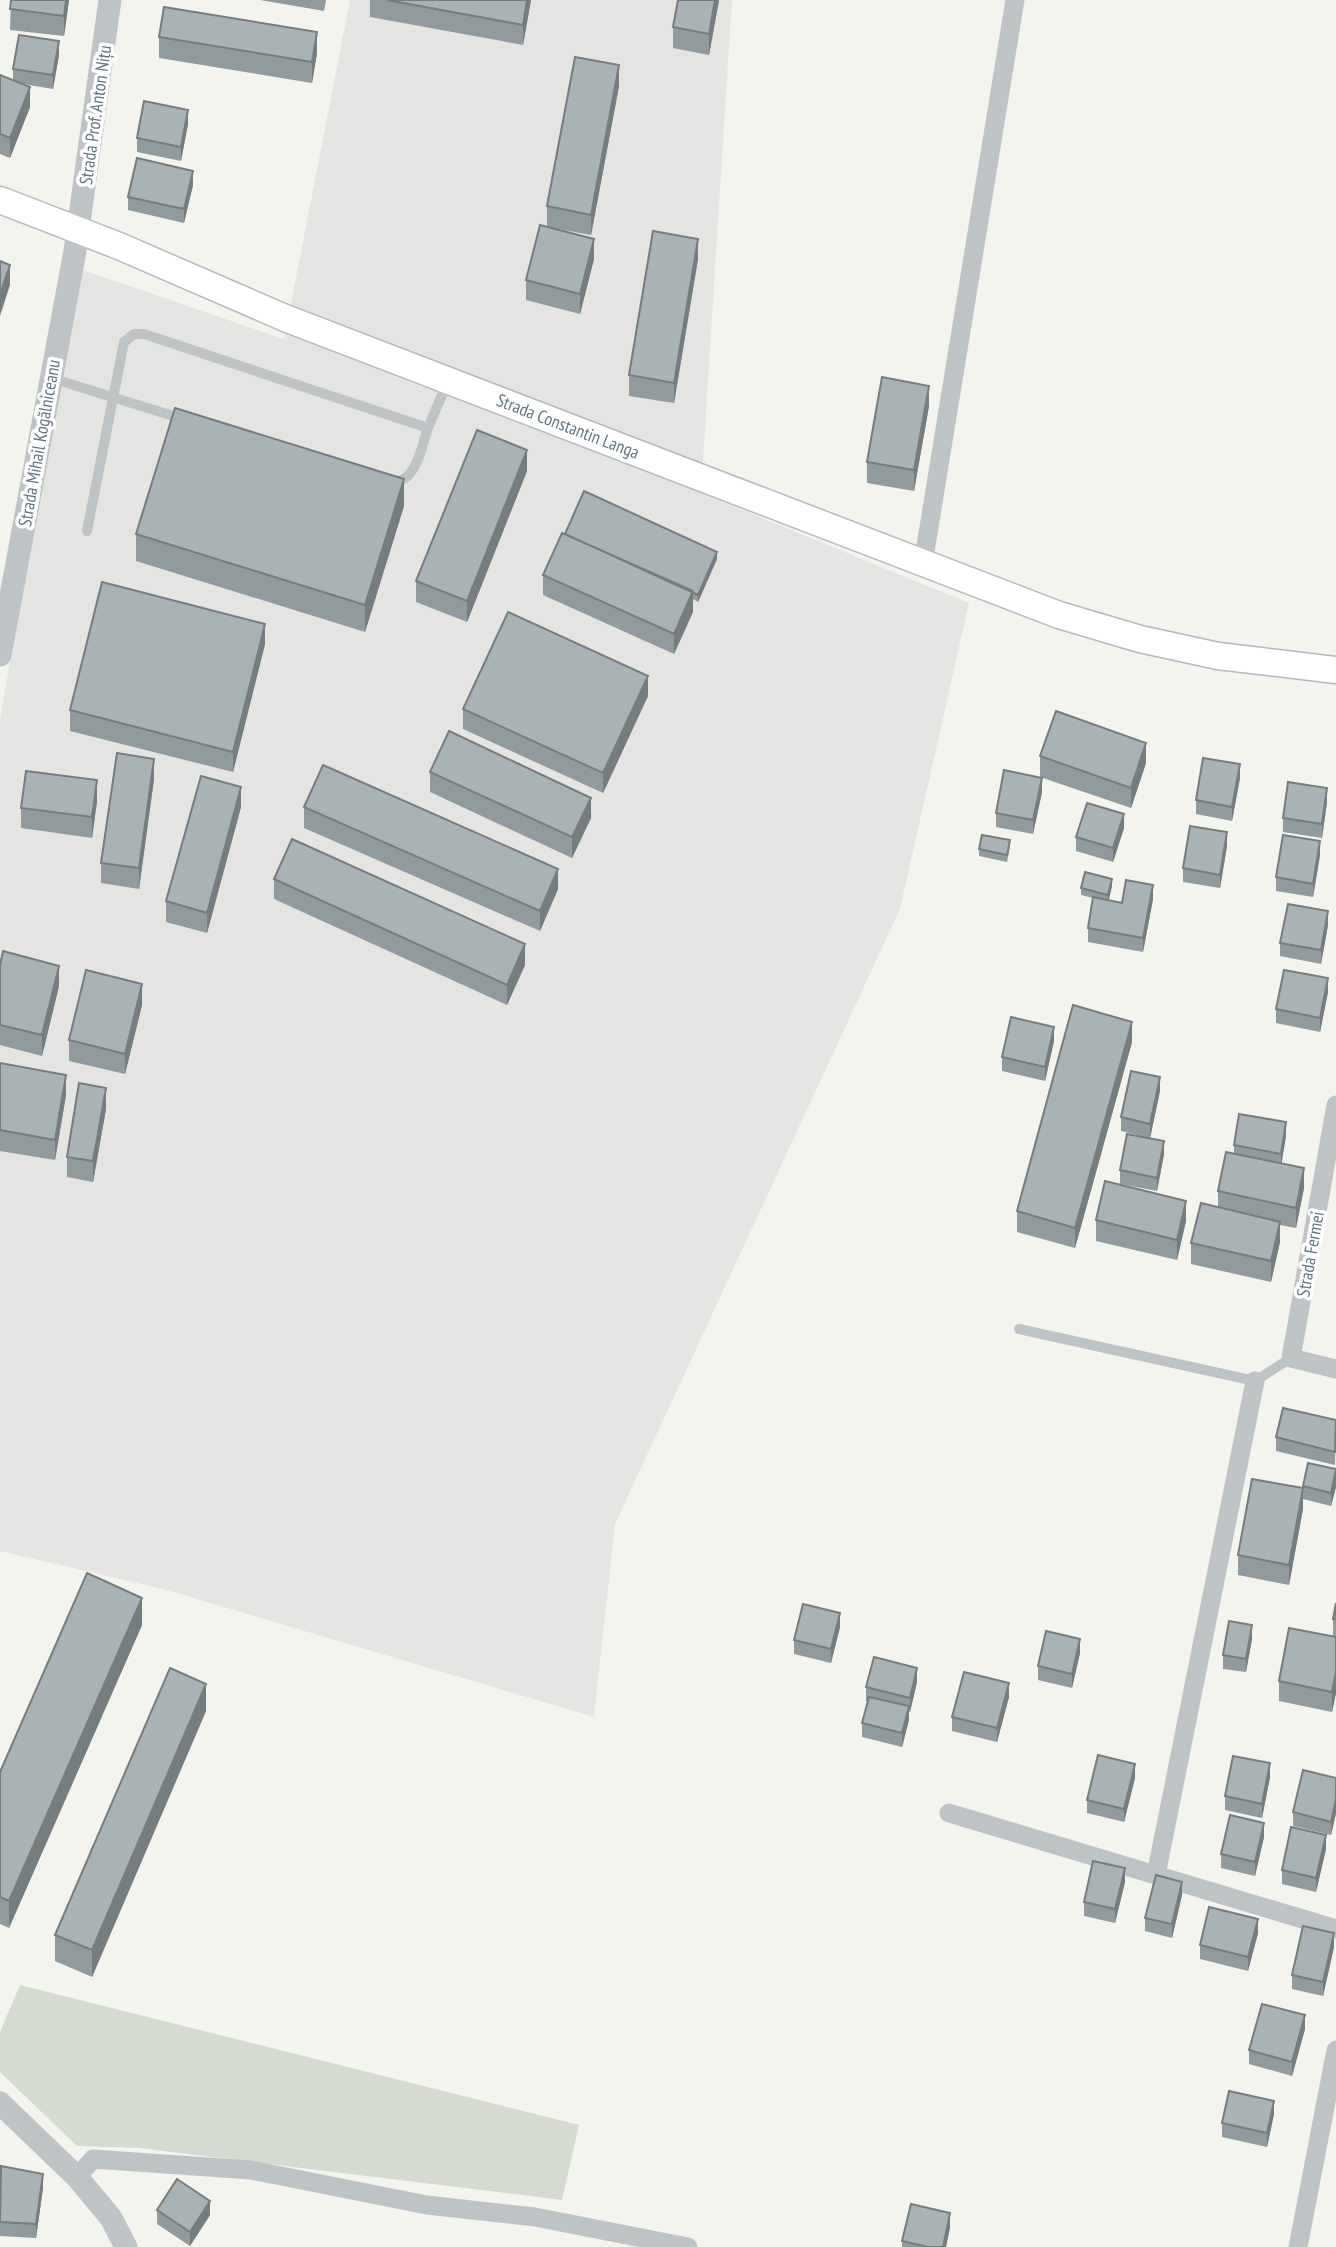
<svg xmlns="http://www.w3.org/2000/svg" width="1336" height="2247" font-family="'PT Sans Narrow',sans-serif">
<style>
.built{fill:#e4e5e3}
.green{fill:#d5dbd0}
.lines{fill:none;stroke-linecap:round;stroke-linejoin:round}
.secondary-casing{stroke:#b3b9bd;stroke-width:29}
.service{stroke:#bec4c6;stroke-width:10}
.minor{stroke:#bec4c6;stroke-width:19}
.tertiary{stroke:#bec4c6;stroke-width:23}
.secondary{stroke:#fff;stroke-width:26}
.wall{fill:#919a9d}
.shaded-wall{fill:#767d7f}
.building{fill:#a9b3b6;stroke:#767d7f;stroke-width:2}
.labels{text-anchor:middle;dominant-baseline:central;stroke-width:7;stroke-linejoin:round;paint-order:stroke}
.street-label{font-size:18px;fill:#617682;stroke:#fff}
</style>
<rect width="100%" height="100%" fill="#f4f4ef"/>
<!-- built -->
<path class="built" d="M350 0H732L701 493 969 603 900 909 615 1524 594 1717 163 1589 0 1551V720L77 268 284 339Z"/>
<!-- green -->
<path class="green" d="M20 1985 579 2125 562 2200 139 2148 77 2146 0 2072V2032Z"/>
<g class="lines">
<!-- secondary casing -->
<g class="secondary-casing">
<path id="secondary" d="M0 200 119 246 285 318 1059 615 1140 639 1218 656 1336 670"/>
</g>
<!-- service -->
<path class="service" d="M51 378 183 419
M428 428 447 383
M87 531 124 342 134 334H144L428 428C421 448 417 481 392 483
M1019 1329 1255 1381 1291 1358"/>
<!-- minor -->
<path class="minor" d="M923 564 1015 0
M1336 1105 1291 1358 1336 1369
M949 1813 1336 1929
M1156 1875 1255 1381
M77 2177 93 2159 251 2170 427 2205 535 2217 688 2247
M1298 2247 1336 2050"/>
<!-- tertiary -->
<path class="tertiary" d="M0 655 75 251 110 0
M0 2103 77 2177 111 2218 126 2247"/>
<!-- secondary -->
<use href="#secondary" class="secondary"/>
</g>
<!-- wall -->
<path class="wall" d="M11 0H69L64 36 10 30Z
M260 0H326L324 11Z
M370 0H531L523 45 370 17Z
M678 0H719L709 55 673 48V27Z
M159 37 317 53 312 83 159 58Z
M59 55 53 89 23 84 30 107 10 158 0 154V75L13 80V69Z
M619 86 591 235 553 228 594 259 580 314 526 300V280L547 226V206Z
M188 124 181 161 137 152V138Z
M193 185 184 223 128 210V197Z
M698 259 674 403 629 396V375Z
M929 406 914 491 867 483V462Z
M527 471 467 622 416 602V581Z
M404 506 365 632 136 561V534Z
M565 534 717 559 698 602 693 599V612L674 654 543 595V575Z
M265 644 233 772 70 731V710Z
M648 696 603 793 463 729V709Z
M1040 756 1146 763 1131 808 1040 777Z
M430 772 591 818 572 858 430 792Z
M1240 778 1232 821 1196 814V800Z
M154 779 139 889 101 883V863Z
M1042 792 1033 834 996 827V813Z
M97 801 92 838 21 828V808Z
M1327 802 1322 838 1283 832V818Z
M241 807 207 933 166 922V901Z
M304 807 558 889 540 931 304 828Z
M1124 828 1113 862 1076 851V837Z
M1227 846 1220 888 1183 882V868Z
M1010 847 1007 862 979 856V849Z
M1320 855 1313 897 1276 891V877Z
M274 879 525 965 507 1005 274 899Z
M1112 886 1109 900 1122 903 1153 899 1143 952 1088 942V928L1093 898 1081 895V888Z
M1328 925 1321 964 1280 956V943Z
M0 965 59 986 42 1056 0 1045Z
M1328 992 1320 1032 1276 1023V1009Z
M142 1005 125 1074 69 1061V1040Z
M1054 1041 1045 1081 1002 1071V1057Z
M1132 1042 1075 1248 1017 1232V1211Z
M0 1063 66 1095 55 1160 0 1151Z
M1160 1091 1150 1138 1121 1131V1117Z
M106 1109 93 1182 67 1177V1157Z
M1286 1136 1281 1163 1304 1188 1296 1228 1280 1225V1242L1271 1282 1191 1264V1243L1218 1207V1191L1234 1153V1145Z
M1164 1154 1157 1191 1120 1184V1170Z
M1096 1220 1186 1221 1177 1260 1096 1241Z
M1336 1420 1335 1465 1276 1451V1437Z
M1336 1469V1487L1331 1506 1303 1499V1509L1289 1585 1238 1575V1555L1303 1488V1486Z
M1336 1603V1693L1332 1712 1279 1701V1681L1333 1637V1619Z
M142 1625 9 1928 0 1924V1772Z
M840 1627 831 1663 794 1654V1640Z
M1252 1639 1246 1672 1223 1669V1655Z
M1080 1653 1072 1688 1038 1680V1666Z
M917 1682 910 1712H909V1720L902 1747 862 1737V1723L868 1701H866V1687Z
M1009 1697 997 1742 952 1731V1717Z
M206 1711 92 1977 55 1961V1935Z
M1270 1777 1262 1818 1225 1810V1796Z
M1135 1778 1124 1822 1087 1813V1800Z
M1336 1778V1813L1331 1835 1293 1826V1812Z
M1264 1837 1255 1876 1221 1868V1854Z
M1326 1849 1316 1892 1282 1884V1870Z
M1125 1882 1115 1923 1084 1916V1902Z
M1182 1895 1172 1938 1145 1931V1918Z
M1258 1933 1248 1971 1200 1959V1945Z
M1334 1947 1323 1996 1292 1989V1975Z
M1305 2029 1292 2076 1249 2064V2050Z
M1274 2114 1267 2147 1222 2137V2123Z
M0 2169 43 2188 36 2238 0 2236Z
M157 2210 210 2215 190 2246 157 2224Z
M950 2227 946 2247H902V2241Z"/>
<!-- shaded-wall -->
<path class="shaded-wall" d="M66 0H69L64 36V16Z
M527 0H531L523 45V25Z
M715 0H719L709 55V34Z
M317 32V53L312 83V62Z
M59 41V55L53 89V75Z
M619 65V86L591 235V215Z
M30 87V107L10 158V138Z
M188 110V124L181 161V147Z
M193 171V185L184 223V209Z
M594 239V259L580 314V294Z
M698 239V259L674 403V383Z
M10 265V285L0 316V295Z
M929 386V406L914 491V470Z
M527 450V471L467 622V601Z
M404 479V506L365 632V605Z
M717 552V559L698 602V595Z
M693 591V612L674 654V634Z
M265 624V644L233 772V752Z
M648 676V696L603 793V773Z
M1146 743V763L1131 808V788Z
M154 759V779L139 889V868Z
M1240 764V778L1232 821V807Z
M1042 778V792L1033 834V820Z
M97 780V801L92 838V817Z
M241 787V807L207 933V913Z
M1327 788V802L1322 838V824Z
M591 798V818L572 858V837Z
M1124 814V828L1113 862V848Z
M1227 832V846L1220 888V875Z
M1320 841V855L1313 897V884Z
M558 869V889L540 931V911Z
M1112 879V886L1108 902V895Z
M1153 885V899L1143 952V938Z
M1328 911V925L1321 964V950Z
M525 944V965L507 1005V985Z
M59 966V986L42 1056V1035Z
M1328 978V992L1320 1032V1018Z
M142 984V1005L125 1074V1054Z
M1132 1022V1042L1075 1248V1228Z
M1054 1027V1041L1045 1081V1067Z
M66 1075V1095L55 1160V1140Z
M1160 1077V1091L1150 1138V1124Z
M106 1088V1109L93 1182V1161Z
M1286 1122V1136L1281 1167V1154Z
M1164 1141V1154L1157 1191V1178Z
M1304 1168V1188L1296 1228V1208Z
M1186 1201V1221L1177 1260V1240Z
M1280 1222V1242L1271 1282V1261Z
M1336 1473V1487L1331 1506V1493Z
M1303 1488V1509L1289 1585V1565Z
M142 1598V1625L9 1928V1901Z
M840 1613V1627L831 1663V1649Z
M1252 1625V1639L1246 1672V1659Z
M1080 1639V1653L1072 1688V1674Z
M917 1668V1682L910 1712V1698Z
M1336 1672V1693L1332 1712V1692Z
M1009 1683V1697L997 1742V1728Z
M206 1684V1711L92 1977V1950Z
M909 1706V1720L902 1747V1733Z
M1270 1763V1777L1262 1818V1804Z
M1135 1764V1778L1124 1822V1809Z
M1336 1799V1813L1331 1835V1822Z
M1264 1823V1837L1255 1876V1862Z
M1326 1835V1849L1316 1892V1878Z
M1125 1868V1882L1115 1923V1909Z
M1182 1882V1895L1172 1938V1924Z
M1258 1919V1933L1248 1971V1957Z
M1334 1933V1947L1323 1996V1982Z
M1305 2015V2029L1292 2076V2062Z
M1274 2101V2114L1267 2147V2133Z
M43 2174V2188L36 2238V2224Z
M210 2201V2215L190 2246V2232Z
M950 2213V2227L946 2247H943Z"/>
<!-- building -->
<path class="building" d="M11 0H66L64 16 10 9Z
M387 0H527L523 25Z
M678 0H715L709 34 673 27Z
M164 7 317 32 312 62 159 37Z
M19 35 59 41 53 75 13 69Z
M575 57 619 65 591 215 547 206Z
M0 75 30 87 10 138 0 134Z
M144 101 188 110 181 147 137 138Z
M137 158 193 171 184 209 128 197Z
M540 225 594 239 580 294 526 280Z
M653 231 698 239 674 383 629 375Z
M0 261 10 265 0 295Z
M882 377 929 386 914 470 867 462Z
M175 408 404 479 365 605 136 534Z
M477 430 527 450 467 601 416 581Z
M584 491 717 552 698 595 565 534Z
M562 533 693 591 674 634 543 575Z
M102 582 265 624 233 752 70 710Z
M508 612 648 676 603 773 463 709Z
M1056 711 1146 743 1131 788 1040 756Z
M449 731 591 798 572 837 430 772Z
M117 753 154 759 139 868 101 863Z
M1203 758 1240 764 1232 807 1196 800Z
M323 765 558 869 540 911 304 807Z
M1004 770 1042 778 1033 820 996 813Z
M26 771 97 780 92 817 21 808Z
M201 776 241 787 207 913 166 901Z
M1288 782 1327 788 1322 824 1283 818Z
M1087 803 1124 814 1113 848 1076 837Z
M1190 826 1227 832 1220 875 1183 868Z
M982 835 1010 840 1007 855 979 849Z
M1283 835 1320 841 1313 884 1276 877Z
M292 839 525 944 507 985 274 879Z
M1085 872 1112 879 1108 895 1081 888Z
M1126 880 1153 885 1143 938 1088 928 1093 897 1122 903Z
M1288 904 1328 911 1321 950 1280 943Z
M3 951 59 966 42 1035 0 1025V965Z
M86 970 142 984 125 1054 69 1040Z
M1284 970 1328 978 1320 1018 1276 1009Z
M1073 1005 1132 1022 1075 1228 1017 1211Z
M1011 1017 1054 1027 1045 1067 1002 1057Z
M0 1063 66 1075 55 1140 0 1130Z
M1131 1071 1160 1077 1150 1124 1121 1117Z
M79 1083 106 1088 93 1161 67 1157Z
M1239 1114 1286 1122 1281 1154 1234 1145Z
M1127 1134 1164 1141 1157 1178 1120 1170Z
M1226 1152 1304 1168 1296 1208 1218 1191Z
M1105 1181 1186 1201 1177 1240 1096 1220Z
M1201 1203 1280 1222 1271 1261 1191 1243Z
M1283 1408 1336 1420 1335 1452 1276 1437Z
M1308 1463 1336 1469 1331 1493 1303 1486Z
M1252 1479 1303 1488 1289 1565 1238 1555Z
M87 1573 142 1598 9 1901 0 1897V1772Z
M1336 1603V1619H1333Z
M803 1604 840 1613 831 1649 794 1640Z
M1229 1621 1252 1625 1246 1659 1223 1655Z
M1289 1628 1336 1637V1672L1332 1692 1279 1681Z
M1046 1631 1080 1639 1072 1674 1038 1666Z
M874 1657 917 1668 910 1698 866 1687Z
M170 1668 206 1684 92 1950 55 1935Z
M964 1672 1009 1683 997 1728 952 1717Z
M869 1697 909 1706 902 1733 862 1723Z
M1098 1755 1135 1764 1124 1809 1087 1800Z
M1233 1756 1270 1763 1262 1804 1225 1796Z
M1303 1770 1336 1778V1799L1331 1822 1293 1812Z
M1230 1815 1264 1823 1255 1862 1221 1854Z
M1291 1827 1326 1835 1316 1878 1282 1870Z
M1093 1861 1125 1868 1115 1909 1084 1902Z
M1156 1875 1182 1882 1172 1924 1145 1918Z
M1209 1907 1258 1919 1248 1957 1200 1945Z
M1303 1926 1334 1933 1323 1982 1292 1975Z
M1262 2004 1305 2015 1292 2062 1249 2050Z
M1229 2091 1274 2101 1267 2133 1222 2123Z
M1 2166 43 2174 36 2224 0 2222Z
M177 2179 210 2201 190 2232 157 2210Z
M911 2204 950 2213 943 2247H928L902 2241Z"/>
<g class="labels">
<!-- street labels -->
<g class="street-label">
<text transform="translate(95 115) rotate(-82)">Strada Prof. Anton Nițu</text>
<text transform="translate(568 426) rotate(21)">Strada Constantin Langa</text>
<text transform="translate(39 443) rotate(-80)">Strada Mihail Kogălniceanu</text>
<text transform="translate(1310 1254) rotate(-80)">Strada Fermei</text>
</g>
</g>
</svg>
